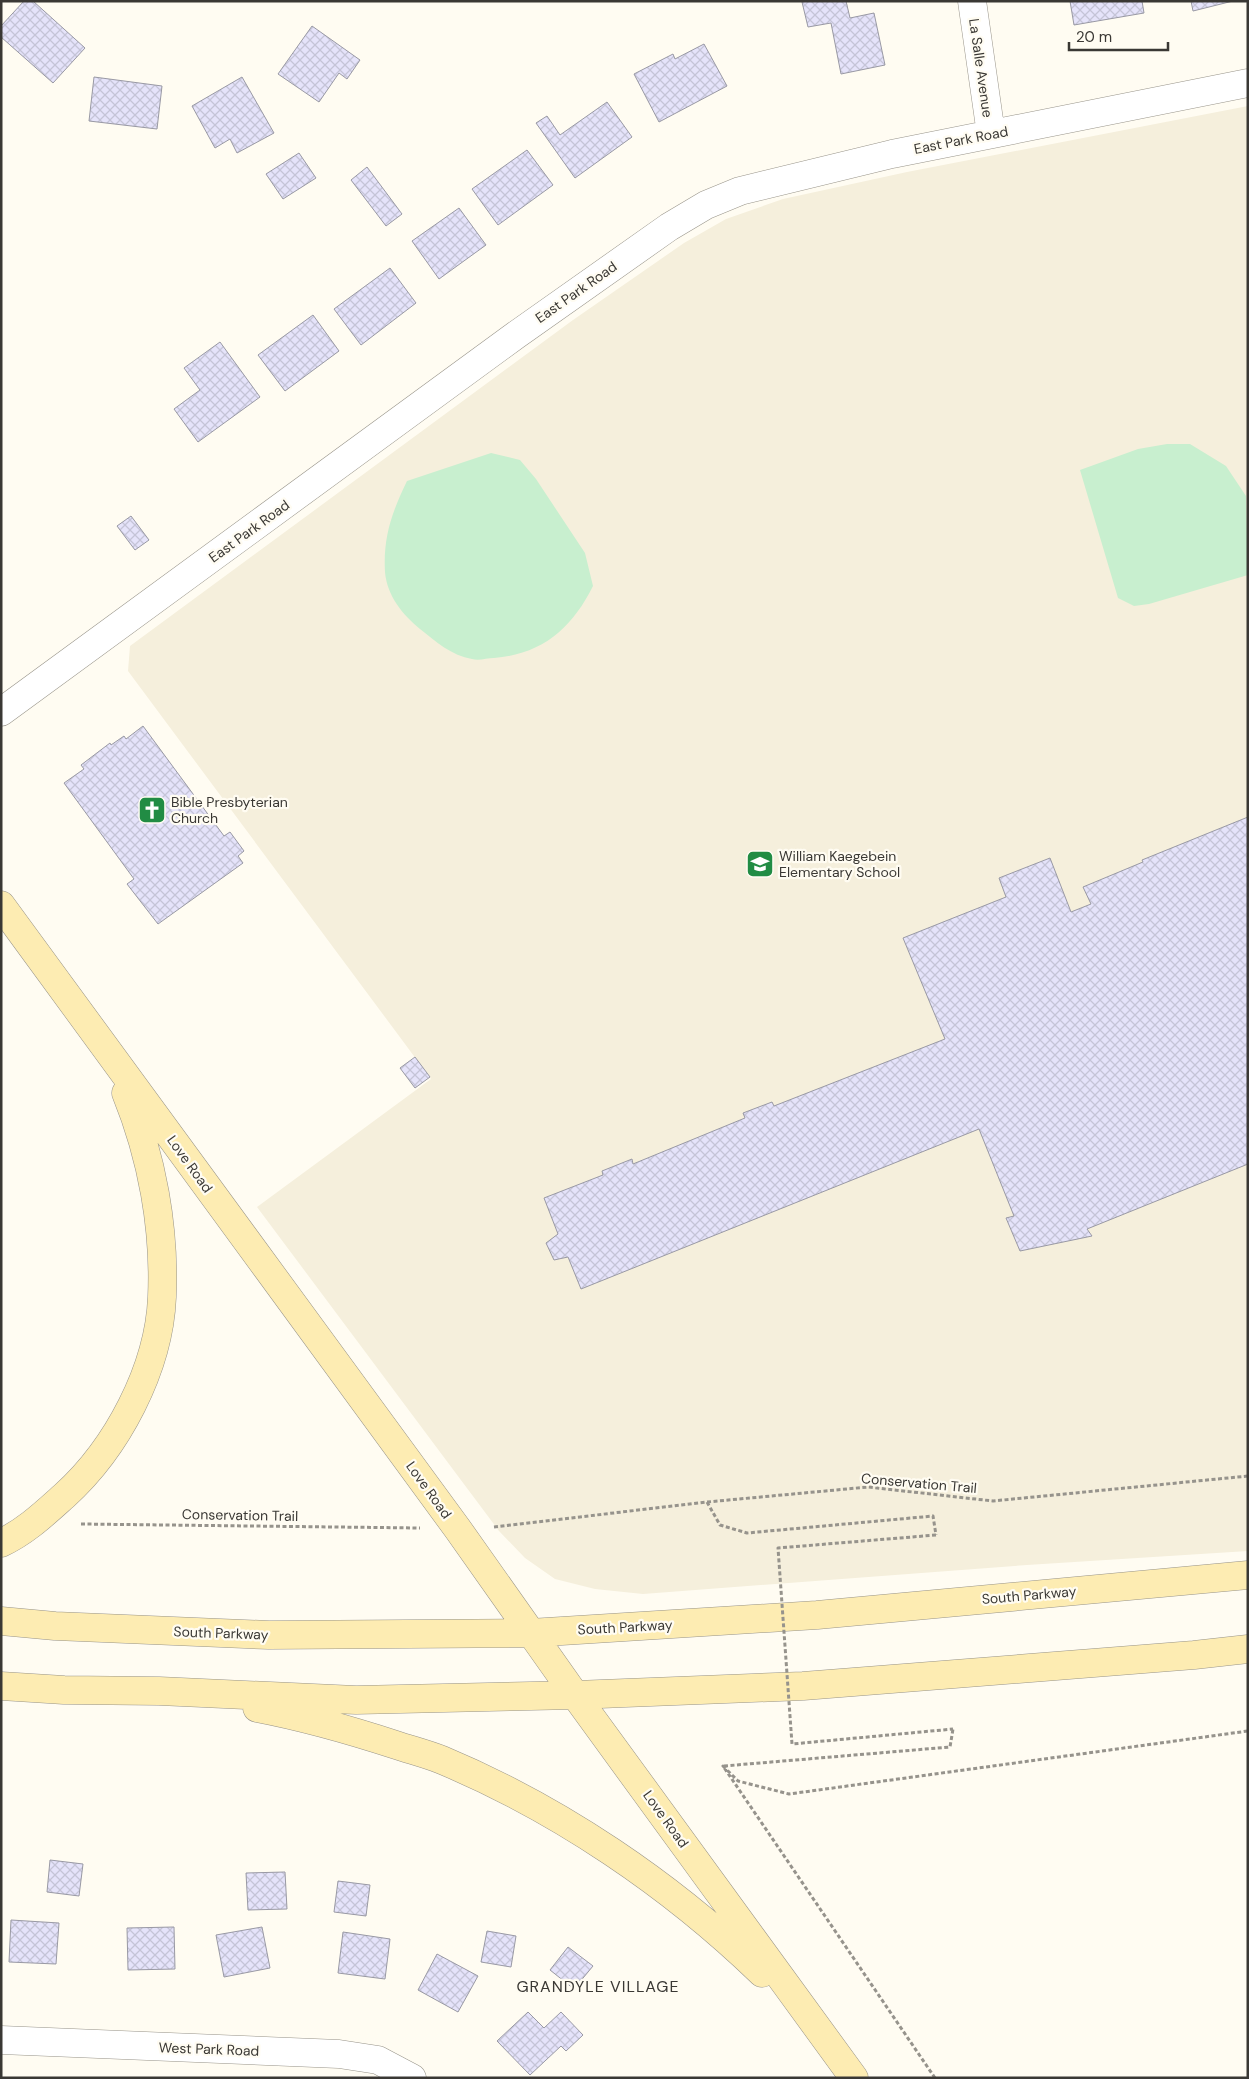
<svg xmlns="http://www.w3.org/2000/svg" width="1249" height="2079" font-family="'DM Sans',sans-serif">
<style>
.built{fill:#f5efdc}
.pitch{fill:#c8efcf}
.building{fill:url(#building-cross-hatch);stroke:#9999a4}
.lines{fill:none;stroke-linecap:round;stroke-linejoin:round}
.street-casing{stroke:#98948a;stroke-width:29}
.secondary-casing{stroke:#98948a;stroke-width:29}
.path{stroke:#96938c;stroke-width:3;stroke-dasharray:4 2.5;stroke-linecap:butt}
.street{stroke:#fff;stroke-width:28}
.secondary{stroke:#fdecb2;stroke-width:28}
.path-bridge{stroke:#96938c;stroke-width:3;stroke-dasharray:4 2.5;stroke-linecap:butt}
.labels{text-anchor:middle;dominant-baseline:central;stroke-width:4.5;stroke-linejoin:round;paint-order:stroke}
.street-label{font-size:14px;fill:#3a3834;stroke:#fffcf2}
.poi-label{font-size:14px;fill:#3a3834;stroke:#fffcf2;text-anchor:start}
.quarter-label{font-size:16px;letter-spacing:1px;fill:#3a3834;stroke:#fffcf2}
</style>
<defs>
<pattern id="building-cross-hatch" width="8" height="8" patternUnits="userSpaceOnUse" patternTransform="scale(1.25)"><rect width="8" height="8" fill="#e5e3fa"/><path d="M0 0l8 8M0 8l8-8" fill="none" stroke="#c5c4d7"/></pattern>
</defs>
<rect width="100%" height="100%" fill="#fffcf2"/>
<!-- built -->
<path class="built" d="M1248 106V1551L1027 1565 643 1594 595 1589 555 1579 525 1558 499 1531 257 1207 431 1079 128 671 130 646 573 320 684 243 726 219 783 199 907 172Z"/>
<!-- pitch -->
<path class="pitch" d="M1167 444H1190L1226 466 1246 496 1248 575 1149 604 1134 606 1118 598 1080 470 1138 449Z
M491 453 520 460 536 479 585 553 593 586C572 628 543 654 494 658 487 658 479 661 472 659 452 656 435 641 420 629 403 615 387 596 385 572 383 537 392 512 407 481Z"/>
<!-- building -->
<path class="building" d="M24 1H33L85 48 53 83 1 37V26Z
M808 1H846L850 18 874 13 885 65 841 74 831 23 808 27 802 2Z
M1070 1H1142L1144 13 1074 25Z
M1191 1H1233L1193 11Z
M312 26 360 60 347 79 339 73 319 102 278 74Z
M704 44 727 86 659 122 634 74 673 54 675 59Z
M94 77 162 86 157 129 89 121Z
M242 77 274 133 237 153 230 139 215 148 192 106Z
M607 102 632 137 575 178 536 123 547 116 560 135Z
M527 150 553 185 498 225 472 189Z
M299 153 316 178 283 199 266 174Z
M367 167 402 214 386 226 351 180Z
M459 208 486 245 439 279 412 241Z
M390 268 416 303 361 345 334 309Z
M313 315 339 351 285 391 258 355Z
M220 342 260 397 198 442 174 409 200 390 184 368Z
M131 516 149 540 135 550 117 526Z
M143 726 224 836 230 832 244 851 238 856 243 863 158 924 127 884 134 879 64 783 84 769 81 765 110 743 111 745 124 736 126 739Z
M1248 817V1164L1087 1229 1092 1236 1020 1251 1006 1218 1014 1216 979 1129 581 1289 568 1257 554 1260 546 1243 558 1234 544 1198 603 1175 602 1171 632 1159 633 1164 745 1118 743 1113 772 1102 774 1106 945 1039 903 938 1006 897 999 878 1050 858 1071 912 1091 904 1083 887 1143 862 1142 860Z
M415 1057 430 1077 415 1088 400 1068Z
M50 1860 83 1864 79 1896 47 1892Z
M285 1872 287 1909 248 1910 246 1873Z
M338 1881 370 1885 366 1916 334 1912Z
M11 1920 59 1923 56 1964 9 1962Z
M174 1927 175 1969 128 1970 127 1928Z
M262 1927 270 1968 224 1977 216 1935Z
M487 1931 516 1936 511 1967 481 1962Z
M343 1932 390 1939 385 1979 338 1973Z
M568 1947 593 1966 574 1989 550 1970Z
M437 1954 478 1976 458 2012 418 1990Z
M528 2012 544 2028 561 2012 583 2035 566 2051 561 2046 530 2075 497 2041Z"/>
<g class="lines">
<!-- street casing -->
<g class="street-casing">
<path id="street" d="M972 1 991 134
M1 712 516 335 669 227 706 205 740 191 892 154 1248 83
M1 2040 339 2054 378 2060 412 2078"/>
</g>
<!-- secondary casing -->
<g class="secondary-casing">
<path id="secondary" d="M1 905 457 1528 575 1695 854 2078
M1 1543C25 1532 45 1513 64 1496 117 1448 159 1369 162 1297 165 1228 152 1157 126 1093
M1 1621 55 1626 269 1635 530 1633 817 1615 1248 1575
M1 1686 64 1690 159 1691 356 1700 575 1695 803 1686 1194 1655 1248 1649
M257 1708C304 1717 350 1730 396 1745 411 1750 427 1754 442 1760 559 1809 671 1885 762 1973"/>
</g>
<!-- path -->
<path class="path" d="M707 1502 720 1525 747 1533 933 1516 936 1535
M81 1524 420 1528
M494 1527 707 1502 868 1487 993 1501 1248 1476
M724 1766 950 1747 953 1729
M935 2078 723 1766 738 1781 789 1794 1248 1731"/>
<!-- street -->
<use href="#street" class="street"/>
<!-- secondary -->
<use href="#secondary" class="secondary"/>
<!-- path-bridge -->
<path class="path-bridge" d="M936 1535 778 1548 792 1744 953 1729"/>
</g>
<!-- icons -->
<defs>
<g id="church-square" transform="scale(1.4375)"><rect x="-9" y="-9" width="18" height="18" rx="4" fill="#218c44" stroke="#fffcf2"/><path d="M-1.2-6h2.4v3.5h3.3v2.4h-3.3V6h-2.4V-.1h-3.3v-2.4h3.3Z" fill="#fff"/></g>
<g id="school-square" transform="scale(1.4375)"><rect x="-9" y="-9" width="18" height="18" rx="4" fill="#218c44" stroke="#fffcf2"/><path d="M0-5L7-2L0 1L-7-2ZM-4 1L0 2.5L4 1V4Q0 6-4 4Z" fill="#fff"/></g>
</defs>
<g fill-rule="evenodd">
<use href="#church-square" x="152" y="810"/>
<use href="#school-square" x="760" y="864"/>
</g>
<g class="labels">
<!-- street labels -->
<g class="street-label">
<text transform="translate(981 68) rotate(82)">La Salle Avenue</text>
<text transform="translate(961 140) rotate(-11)">East Park Road</text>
<text transform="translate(576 292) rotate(-35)">East Park Road</text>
<text transform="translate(249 531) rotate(-36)">East Park Road</text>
<text transform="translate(190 1164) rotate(54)">Love Road</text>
<text transform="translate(919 1483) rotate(5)">Conservation Trail</text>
<text transform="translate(429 1490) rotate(54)">Love Road</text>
<text transform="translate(240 1515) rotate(1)">Conservation Trail</text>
<text transform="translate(1029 1595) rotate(-5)">South Parkway</text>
<text transform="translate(625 1627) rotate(-3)">South Parkway</text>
<text transform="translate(221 1633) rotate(2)">South Parkway</text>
<text transform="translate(666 1819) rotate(54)">Love Road</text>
<text transform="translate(209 2049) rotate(2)">West Park Road</text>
</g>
<!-- poi labels -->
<g class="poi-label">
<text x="171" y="802">Bible Presbyterian<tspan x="171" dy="16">Church</tspan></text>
<text x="779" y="856">William Kaegebein<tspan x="779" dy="16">Elementary School</tspan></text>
</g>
<!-- quarter labels -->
<g class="quarter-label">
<text x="598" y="1986">GRANDYLE VILLAGE</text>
</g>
</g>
<!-- border -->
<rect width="1249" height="2079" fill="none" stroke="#3a3834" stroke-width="5"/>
<!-- scale -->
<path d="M1069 42v8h99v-8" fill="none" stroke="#3a3834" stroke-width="2.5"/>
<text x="1076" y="42" font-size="15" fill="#3a3834" stroke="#fffcf2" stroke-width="4" paint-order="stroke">20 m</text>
</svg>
